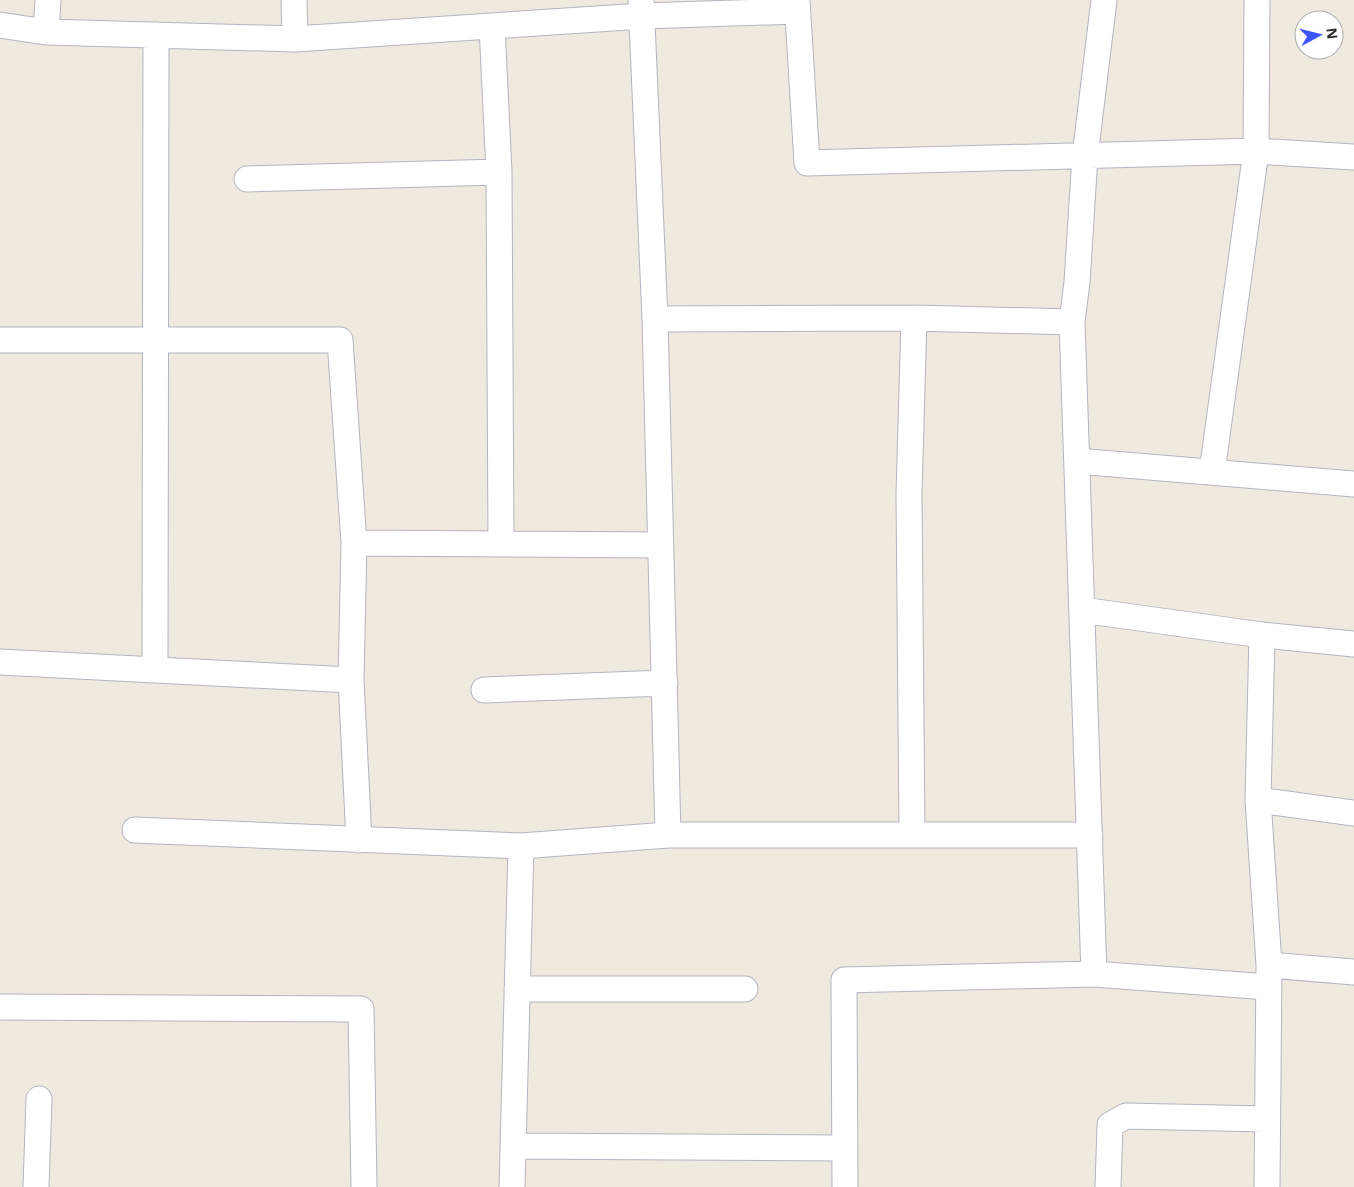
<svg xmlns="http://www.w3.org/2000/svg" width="1354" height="1187" font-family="'Open Sans',sans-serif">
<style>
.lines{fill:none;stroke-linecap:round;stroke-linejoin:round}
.minor-casing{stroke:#b3b4c2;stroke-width:27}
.minor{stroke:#fff;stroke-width:25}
</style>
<rect width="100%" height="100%" fill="#f0e9df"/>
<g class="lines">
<!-- minor casing -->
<g class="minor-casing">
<path id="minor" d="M294 0 295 39
M641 0 655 319 914 318 1072 322 1077 282 1085 156 1104 0
M797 0 807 163 1256 151 1354 157
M0 25 46 32 48 0
M492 26 499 172 501 544
M46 32 295 39 642 16 797 11
M247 179 499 172
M1072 322 1094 974
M0 340H340L354 543 351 680 359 840
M1077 461 1354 484
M1212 472 1256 151 1257 0
M354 543 661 545
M1082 610 1262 635 1354 644
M1262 635 1258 800 1269 965 1267 1187
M0 662 351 680
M155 670 156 35
M484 690 665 683
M1258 800 1354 813
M135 830 521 846
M668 835H1090
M912 835 909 494 914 318
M1269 965 1354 972
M517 989H745
M0 1007 361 1009 364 1187
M513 1146 845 1148
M36 1187 39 1099
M512 1187 521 846 668 835 655 319
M845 1187 844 980 1094 974 1268 987
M1108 1187 1110 1125 1126 1116 1266 1119"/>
</g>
<!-- minor -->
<use href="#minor" class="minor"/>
</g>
<!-- north arrow -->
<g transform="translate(1319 35) rotate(83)"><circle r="24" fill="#ffffff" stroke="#ababab"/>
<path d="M0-4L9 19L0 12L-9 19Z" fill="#3c55ff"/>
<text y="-8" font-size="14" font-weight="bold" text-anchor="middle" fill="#2d2d2d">N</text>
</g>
</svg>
